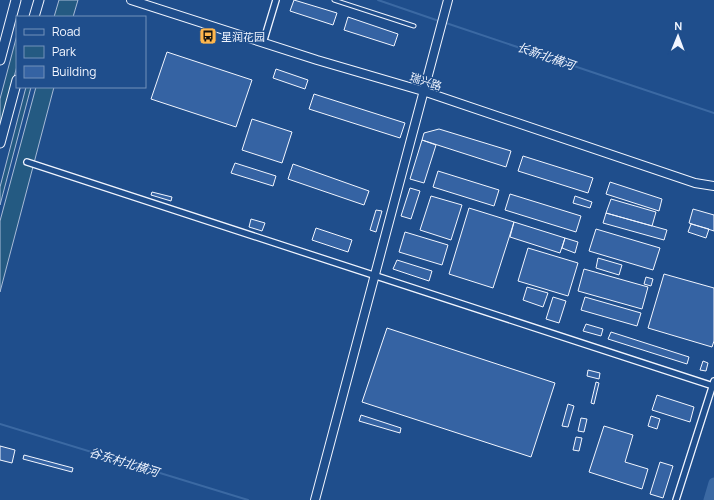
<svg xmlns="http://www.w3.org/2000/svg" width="714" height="500" font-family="Manrope,'Noto Sans SC',sans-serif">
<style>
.green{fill:#245a82;stroke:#a8bbd7}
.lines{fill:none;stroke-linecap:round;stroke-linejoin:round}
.stream{stroke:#3b69a3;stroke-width:2}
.river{stroke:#3b69a3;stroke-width:11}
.building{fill:#3563a3;stroke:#f2f6ff}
.lane-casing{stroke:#f2f6ff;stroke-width:5}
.street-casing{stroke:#f2f6ff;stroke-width:8}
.secondary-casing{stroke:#f2f6ff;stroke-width:10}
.primary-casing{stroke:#f2f6ff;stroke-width:11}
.lane{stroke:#1f4e8c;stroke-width:3}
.street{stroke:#1f4e8c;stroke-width:5.5}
.secondary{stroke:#1f4e8c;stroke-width:8}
.primary{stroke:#1f4e8c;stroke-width:9}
.labels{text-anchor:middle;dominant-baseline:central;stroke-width:3;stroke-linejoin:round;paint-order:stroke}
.poi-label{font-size:11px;fill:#f2f6ff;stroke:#1f4e8c;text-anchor:start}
.street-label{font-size:11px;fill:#f2f6ff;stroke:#1f4e8c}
.water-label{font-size:12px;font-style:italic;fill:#f2f6ff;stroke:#1f4e8c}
</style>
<rect width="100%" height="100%" fill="#1f4e8c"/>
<!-- green -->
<path class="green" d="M59 0H78L73 17H54Z
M17 35V66L0 130V99Z
M26 87H31L0 205V187Z
M36 87H54L0 292V221Z"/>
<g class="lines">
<!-- stream -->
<path class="stream" d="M378 0 439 21
M443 22 714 113
M0 424 248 500"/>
<!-- river -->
<path class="river" d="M709 500 714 483"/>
</g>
<!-- building -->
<path class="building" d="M294 0 337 13 333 25 290 11Z
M348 17 398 34 394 46 344 30Z
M167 52 252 80 236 127 151 99Z
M276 69 308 80 305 89 273 78Z
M314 94 405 123 400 138 309 109Z
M252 119 292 132 282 163 242 150Z
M439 129 511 151 506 167 422 140 424 133Z
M422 140 436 145 424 183 410 179Z
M523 156 593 178 588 193 518 171Z
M235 163 276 176 273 186 231 173Z
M293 164 369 191 364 205 288 179Z
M438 171 499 190 494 206 433 187Z
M610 182 662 199 659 211 606 194Z
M410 188 420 191 411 219 401 216Z
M152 192 172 197 171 201 151 195Z
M510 194 581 216 576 232 505 210Z
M431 196 462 205 451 240 420 230Z
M575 196 592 202 590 208 573 203Z
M611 199 656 212 652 226 606 213Z
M469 208 514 222 493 288 449 274Z
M693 209 714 215V231L689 223Z
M376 210 382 211 376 232 370 230Z
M606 213 667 230 664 240 603 223Z
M251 219 265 223 262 231 249 227Z
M514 222 565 238 560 253 510 237Z
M691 224 709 229 706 238 688 232Z
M316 228 352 240 348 252 312 240Z
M596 229 660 248 653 270 589 251Z
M405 232 448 245 442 265 399 252Z
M565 238 578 242 575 253 562 248Z
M528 248 578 263 568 296 518 281Z
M598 258 622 265 619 275 596 268Z
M397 260 432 271 429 281 393 269Z
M584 269 648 287 642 309 578 291Z
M664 274 714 288V341L712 347 648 328Z
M646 277 653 279 651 286 644 284Z
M527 287 548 293 543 307 523 300Z
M553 297 566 301 559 323 546 319Z
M585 297 641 313 637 326 581 310Z
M586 324 603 329 601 336 583 331Z
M387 328 555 383 531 457 362 402Z
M611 332 689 357 687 364 608 339Z
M703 361 708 363 706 371 700 370Z
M588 370 600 373 599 379 587 376Z
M596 382 599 383 594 404 591 403Z
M657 395 694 407 690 422 652 410Z
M568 404 574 406 568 427 562 426Z
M361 415 401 428 400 433 359 421Z
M651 416 660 419 657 429 648 426Z
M581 418 587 419 584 432 578 431Z
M604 426 633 435 625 462 648 469 642 489 589 472Z
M576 437 582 438 579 451 573 450Z
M0 446 15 450 12 463 0 460Z
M24 455 73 468 72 472 23 459Z
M660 462 673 466 663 498 650 494Z"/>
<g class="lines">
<!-- lane casing -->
<g class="lane-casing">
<path id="lane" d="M334 0 414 26"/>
</g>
<!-- street casing -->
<g class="street-casing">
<path id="street" d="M263 43 276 0
M27 162 713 386
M676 500 714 381"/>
</g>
<!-- secondary casing -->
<g class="secondary-casing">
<path id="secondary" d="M131 0 317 60 423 91 695 183 714 186
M315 500 448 0"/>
</g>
<!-- primary casing -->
<g class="primary-casing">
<path id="primary" d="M34 17 39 0
M0 60 16 0
M0 143 17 80"/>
</g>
<!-- lane -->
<use href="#lane" class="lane"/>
<!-- street -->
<use href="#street" class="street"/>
<!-- secondary -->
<use href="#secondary" class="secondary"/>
<!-- primary -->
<use href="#primary" class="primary"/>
</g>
<!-- icons -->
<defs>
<g id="bus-square" transform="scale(0.9)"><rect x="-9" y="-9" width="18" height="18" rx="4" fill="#ffb74d" stroke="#1f4e8c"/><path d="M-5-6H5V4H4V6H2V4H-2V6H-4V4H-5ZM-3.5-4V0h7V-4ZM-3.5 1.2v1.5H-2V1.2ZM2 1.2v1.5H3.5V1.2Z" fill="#111"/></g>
</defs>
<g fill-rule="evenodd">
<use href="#bus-square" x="208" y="36"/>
</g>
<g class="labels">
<!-- poi labels -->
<g class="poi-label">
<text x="221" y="36">星润花园</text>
</g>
<!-- street labels -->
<g class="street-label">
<text transform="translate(426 81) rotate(18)">瑞兴路</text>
</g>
<!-- water labels -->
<g class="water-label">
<text transform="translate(546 56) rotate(19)">长新北横河</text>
<text transform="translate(124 462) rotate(17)">谷东村北横河</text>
</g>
</g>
<!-- legend -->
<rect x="16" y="16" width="130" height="72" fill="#1f4e8c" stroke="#7391ba"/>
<rect x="24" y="29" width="20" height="6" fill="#1f4e8c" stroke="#7391ba"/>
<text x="52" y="36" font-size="12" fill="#f2f6ff">Road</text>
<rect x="24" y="46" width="20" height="12" fill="#245a82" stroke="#7391ba"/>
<text x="52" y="56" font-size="12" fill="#f2f6ff">Park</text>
<rect x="24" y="66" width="20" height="12" fill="#3563a3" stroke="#7391ba"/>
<text x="52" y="76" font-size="12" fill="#f2f6ff">Building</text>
<!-- north arrow -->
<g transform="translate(678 36) rotate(1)" stroke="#1f4e8c" stroke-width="3" paint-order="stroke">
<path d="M0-3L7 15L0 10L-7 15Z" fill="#f2f6ff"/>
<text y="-6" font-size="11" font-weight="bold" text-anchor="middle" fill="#f2f6ff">N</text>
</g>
</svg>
